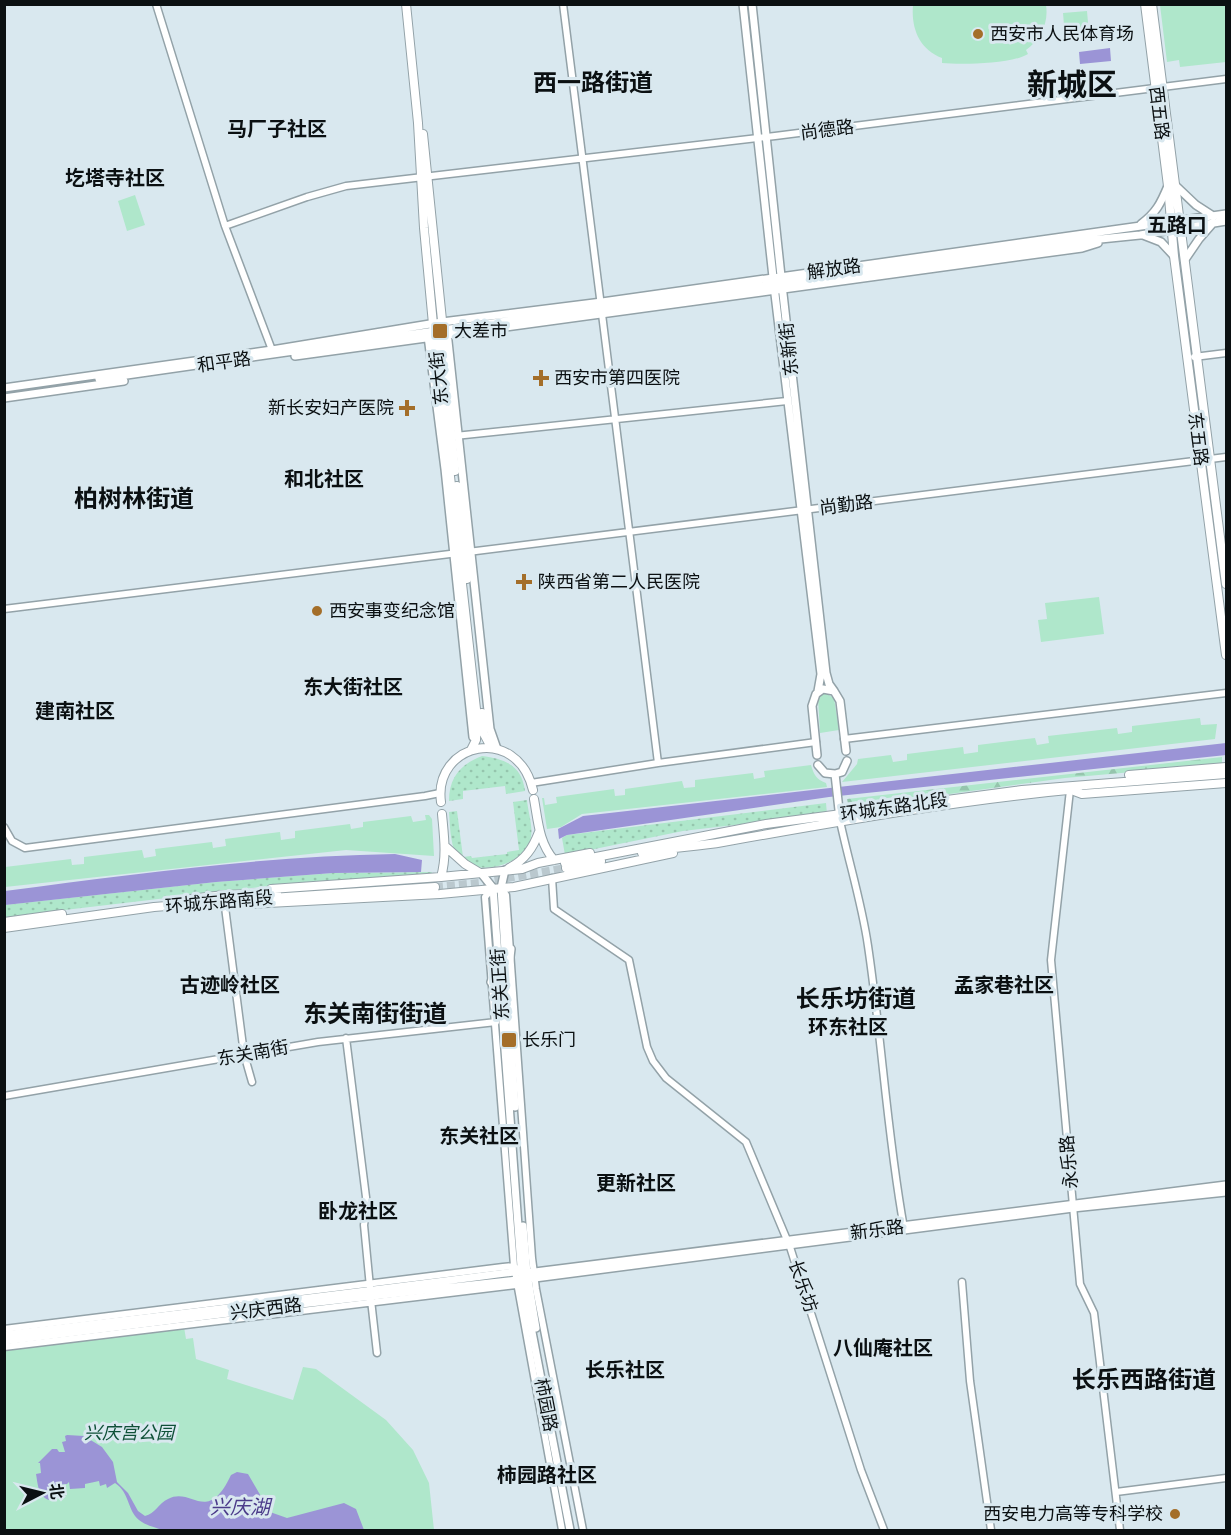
<svg xmlns="http://www.w3.org/2000/svg" width="1231" height="1535" font-family="'Times New Roman','Noto Sans SC',serif">
<style>
.grass{fill:url(#grass-dots)}
.forest{fill:url(#forest-firs)}
.park{fill:#afe7cb}
.water{fill:#9b94d6}
.lines{fill:none;stroke-linecap:round;stroke-linejoin:round}
.primary-tunnel{stroke:#bac8ce;stroke-width:8;stroke-dasharray:8 4;stroke-linecap:butt}
.tertiary-casing{stroke:#93a2a8;stroke-width:9}
.secondary-casing{stroke:#93a2a8;stroke-width:10}
.primary-casing{stroke:#93a2a8;stroke-width:10}
.tertiary{stroke:#fff;stroke-width:6}
.secondary{stroke:#fff;stroke-width:7}
.primary{stroke:#fff;stroke-width:8}
.poi-dot{fill:#a46e29;stroke:#d9e8ef;stroke-width:2}
.labels{text-anchor:middle;dominant-baseline:central;stroke-width:6;stroke-linejoin:round;paint-order:stroke}
.poi-label{font-size:18px;fill:#0b1012;stroke:#d9e8ef;text-anchor:start}
.street-label{font-size:18px;fill:#0b1012;stroke:#d9e8ef}
.park-label{font-size:18px;font-style:italic;fill:#0f5038;stroke:#d9e8ef}
.neighbourhood-label{font-size:20px;font-weight:bold;fill:#0b1012;stroke:#d9e8ef}
.water-label{font-size:20px;font-style:italic;fill:#4b3b8a;stroke:#d9e8ef}
.district-label{font-size:24px;font-weight:bold;fill:#0b1012;stroke:#d9e8ef}
.town-label{font-size:30px;font-weight:bold;fill:#0b1012;stroke:#d9e8ef}
</style>
<defs>
<pattern id="grass-dots" width="8" height="8" patternUnits="userSpaceOnUse" patternTransform="scale(1.5)"><rect width="8" height="8" fill="#afe7cb"/><path d="M2 2h.1M6 6h.1" fill="none" stroke="#95c5ad" stroke-width="1.8" stroke-linecap="round"/></pattern>
<pattern id="forest-firs" width="22" height="20" patternUnits="userSpaceOnUse" patternTransform="scale(1.5)"><rect width="22" height="20" fill="#afe7cb"/><path d="M5 1l3.5 6h-7zM16 11l3.5 6h-7z" fill="#95c5ad"/></pattern>
</defs>
<rect width="100%" height="100%" fill="#d9e8ef"/>
<!-- grass -->
<path class="grass" d="M482 756C506 759 522 766 525 791L506 794 505 786 463 791V799L449 801C449 777 461 764 482 756Z
M527 800C528 812 533 826 531 837 527 866 471 880 456 854 450 842 450 825 449 812L457 811 463 857 471 856 472 858 507 854V852L519 850 513 802Z
M826 803 827 814 683 831 565 855 562 838 567 835Z
M432 872 429 878 304 882 5 917 4 905 216 882 333 873Z"/>
<!-- forest -->
<path class="forest" d="M1222 757V764L1065 778 849 808 847 799Z"/>
<!-- park -->
<path class="park" d="M1046 5C1049 23 1040 40 1026 50L1028 54C1012 64 961 65 942 63V58C919 49 911 28 913 5Z
M1160 5H1226V62L1180 67 1179 60 1167 62Z
M1087 11 1089 34 1065 37 1063 13Z
M135 195 145 225 127 231 118 201Z
M1099 597 1104 634 1041 642 1038 620 1047 619 1045 603Z
M825 693 834 698 839 730 820 733 818 698Z
M1200 718 1201 725 1217 724 1215 739 842 782 857 764 858 759 891 755 893 762 907 760V754L963 747 964 754 978 752V745L1035 738 1037 745 1049 743 1048 736 1117 728 1118 734 1132 732V726Z
M811 765C814 775 816 779 826 783L827 787 582 814 561 827 547 829 542 798H544L545 805 557 803 556 797 614 789 615 796 625 795V789L682 781 684 788 695 787V780L753 773 754 779 765 777 764 771Z
M425 815H429L432 819 434 856 346 850 5 887V867L71 859 72 865 84 864V857L142 850 144 858 156 856 155 849 212 842 213 848 226 846 225 839 280 832 281 840 295 838V831L350 824 351 829 363 827V822L411 816 413 822 426 820Z
M184 1327 186 1339 193 1338 196 1359 229 1370 227 1379 293 1400 303 1367 316 1369 386 1420 413 1450 429 1483 434 1530H5L4 1350Z"/>
<!-- water -->
<path class="water" d="M1110 48 1111 61 1080 64 1079 52Z
M1226 743V755L829 797 567 835 559 839 558 829 583 816Z
M395 854 422 860 421 872 333 873 216 882 5 905V891C134 874 264 856 395 854Z
M67 1435 84 1436 102 1447 113 1462 117 1482 128 1493 138 1511 145 1516C155 1514 159 1503 168 1499 192 1486 207 1526 231 1475L237 1472 248 1474 270 1512 287 1518 344 1503 356 1509 364 1530H162C154 1527 145 1525 139 1520 127 1510 130 1493 115 1483L107 1488 106 1484 100 1486 99 1481 85 1484V1488L70 1489 69 1482 67 1484 57 1485V1493H54L55 1497 50 1498 49 1500C38 1496 38 1485 36 1474L41 1473 40 1463H38L52 1449H57L59 1452H65L62 1442 66 1441 65 1436Z"/>
<g class="lines">
<!-- primary-tunnel -->
<path class="primary-tunnel" d="M435 887 479 883 566 868"/>
<!-- tertiary casing -->
<g class="tertiary-casing">
<path id="tertiary" d="M156 4 225 226 272 350
M563 4C597 257 625 510 658 763
M225 226 307 197 346 186 775 136 1226 79
M1194 357 1226 353
M455 436 787 401
M468 552 1226 457
M4 609 458 553
M844 739 1226 693
M531 783 658 763 816 742
M1070 790 1051 960 1080 1284 1094 1313 1120 1530
M840 821C849 863 862 904 868 946 882 1040 887 1135 904 1228
M4 827 12 841 25 848 425 796 440 793
M552 878 554 909 629 960 647 1047 653 1061 666 1078 746 1142 790 1247 861 1470 884 1530
M493 888 485 897 514 1266 562 1530
M501 888 506 895 532 1258 536 1289 583 1530
M225 907 244 1054 252 1082
M346 1038 367 1205 364 1225 370 1287
M4 1096 318 1042 496 1022
M962 1282 970 1381 991 1530
M371 1300 377 1353
M4 1329 503 1267 514 1266 516 1268
M4 1347 516 1285 518 1283
M1116 1492 1226 1478"/>
</g>
<!-- secondary casing -->
<g class="secondary-casing">
<path id="secondary" d="M743 4 773 277
M752 4 781 276
M1176 186 1196 205 1213 216
M1141 224C1156 213 1161 203 1168 186
M1143 235 1161 242 1174 256
M1186 258 1199 239 1213 223
M782 285 826 673 829 684 834 691
M774 286 821 674 818 691
M447 332 490 729 497 749
M428 336 445 469 473 737
M295 356 1082 248 1098 243
M99 379 385 338 1081 241 1140 235 1226 221
M4 388 272 350 442 322 602 302 1226 214
M4 398 124 381
M817 755 812 706 816 694 823 689 834 691 840 701 846 751
M818 765 825 773 835 774 842 772 847 761
M835 774 840 819
M505 870 501 888 515 1107
M481 873 493 888 522 1280 570 1530
M509 965 511 949
M491 982 497 964
M523 1226 527 1273 536 1328
M4 1335C177 1314 349 1294 521 1271L527 1273 1226 1185
M4 1341 301 1304 535 1278 1073 1208 1226 1192"/>
</g>
<!-- primary casing -->
<g class="primary-casing">
<path id="primary" d="M406 4 418 123 424 228 433 324 477 718 476 740 471 750
M1145 4 1168 186 1174 256 1226 655
M1152 4 1226 584
M423 134 443 330 441 336 455 471
M457 486 467 579
M482 713 484 734 491 747
M1129 775 1226 767
M1074 791 1082 794 1226 783
M534 799C538 821 539 843 554 860
M441 802C433 743 517 723 533 790
M446 847 465 864 480 873
M642 853C669 847 696 847 723 842 841 821 959 800 1078 789
M565 863 766 824 1022 790 1226 774
M509 868C525 860 533 848 539 832
M566 868 601 861
M441 877 522 869 538 863 590 853
M271 889 441 877C447 856 444 836 442 814
M271 898 435 887
M182 900 224 895 277 893
M225 901 247 904 440 894 514 887 673 853
M4 922 62 914
M4 928 154 907 229 901"/>
</g>
<!-- tertiary -->
<use href="#tertiary" class="tertiary"/>
<!-- secondary -->
<use href="#secondary" class="secondary"/>
<!-- primary -->
<use href="#primary" class="primary"/>
</g>
<!-- markers -->
<g class="poi-dot">
<circle cx="978" cy="34" r="6"/>
<rect x="432" y="323" width="16" height="16" rx="3"/>
<path d="M538 369h6v6h6v6h-6v6h-6v-6h-6v-6h6z"/>
<path d="M404 399h6v6h6v6h-6v6h-6v-6h-6v-6h6z"/>
<path d="M521 573h6v6h6v6h-6v6h-6v-6h-6v-6h6z"/>
<circle cx="317" cy="611" r="6"/>
<rect x="501" y="1032" width="16" height="16" rx="3"/>
<circle cx="1175" cy="1514" r="6"/>
</g>
<g class="labels">
<!-- poi labels -->
<g class="poi-label">
<text x="990" y="34">西安市人民体育场</text>
<text x="454" y="331">大差市</text>
<text x="554" y="378">西安市第四医院</text>
<text x="394" y="408" text-anchor="end">新长安妇产医院</text>
<text x="538" y="582">陕西省第二人民医院</text>
<text x="329" y="611">西安事变纪念馆</text>
<text x="522" y="1040">长乐门</text>
<text x="1163" y="1514" text-anchor="end">西安电力高等专科学校</text>
</g>
<!-- street labels -->
<g class="street-label">
<text transform="translate(1159 113) rotate(83)">西五路</text>
<text transform="translate(827 130) rotate(-7)">尚德路</text>
<text transform="translate(834 269) rotate(-8)">解放路</text>
<text transform="translate(789 349) rotate(-96)">东新街</text>
<text transform="translate(224 362) rotate(-8)">和平路</text>
<text transform="translate(439 378) rotate(-96)">东大街</text>
<text transform="translate(1198 439) rotate(83)">东五路</text>
<text transform="translate(846 505) rotate(-7)">尚勤路</text>
<text transform="translate(894 807) rotate(-8)">环城东路北段</text>
<text transform="translate(219 902) rotate(-5)">环城东路南段</text>
<text transform="translate(500 984) rotate(-94)">东关正街</text>
<text transform="translate(253 1053) rotate(-10)">东关南街</text>
<text transform="translate(1069 1162) rotate(-95)">永乐路</text>
<text transform="translate(877 1230) rotate(-7)">新乐路</text>
<text transform="translate(803 1286) rotate(71)">长乐坊</text>
<text transform="translate(266 1309) rotate(-7)">兴庆西路</text>
<text transform="translate(546 1405) rotate(79)">柿园路</text>
</g>
<!-- park labels -->
<g class="park-label">
<text x="129" y="1433">兴庆宫公园</text>
</g>
<!-- neighbourhood labels -->
<g class="neighbourhood-label">
<text x="277" y="129">马厂子社区</text>
<text x="115" y="178">圪塔寺社区</text>
<text x="1177" y="225">五路口</text>
<text x="324" y="479">和北社区</text>
<text x="353" y="687">东大街社区</text>
<text x="75" y="711">建南社区</text>
<text x="230" y="985">古迹岭社区</text>
<text x="1004" y="985">孟家巷社区</text>
<text x="848" y="1027">环东社区</text>
<text x="479" y="1136">东关社区</text>
<text x="636" y="1183">更新社区</text>
<text x="358" y="1211">卧龙社区</text>
<text x="883" y="1348">八仙庵社区</text>
<text x="625" y="1370">长乐社区</text>
<text x="547" y="1475">柿园路社区</text>
</g>
<!-- water labels -->
<g class="water-label">
<text x="240" y="1507">兴庆湖</text>
</g>
<!-- district labels -->
<g class="district-label">
<text x="593" y="83">西一路街道</text>
<text x="134" y="499">柏树林街道</text>
<text x="856" y="999">长乐坊街道</text>
<text x="375" y="1014">东关南街街道</text>
<text x="1144" y="1380">长乐西路街道</text>
</g>
<!-- town labels -->
<g class="town-label">
<text x="1072" y="84">新城区</text>
</g>
</g>
<!-- border -->
<rect width="1231" height="1535" fill="none" stroke="#0b1012" stroke-width="12"/>
<!-- north arrow -->
<g transform="translate(42 1493) rotate(83)" stroke="#d9e8ef" stroke-width="4.5" paint-order="stroke">
<path d="M0-4.5L10 22L0 15L-10 22Z" fill="#0b1012"/>
<text y="-9" font-size="16" font-weight="bold" text-anchor="middle" fill="#0b1012">北</text>
</g>
</svg>
